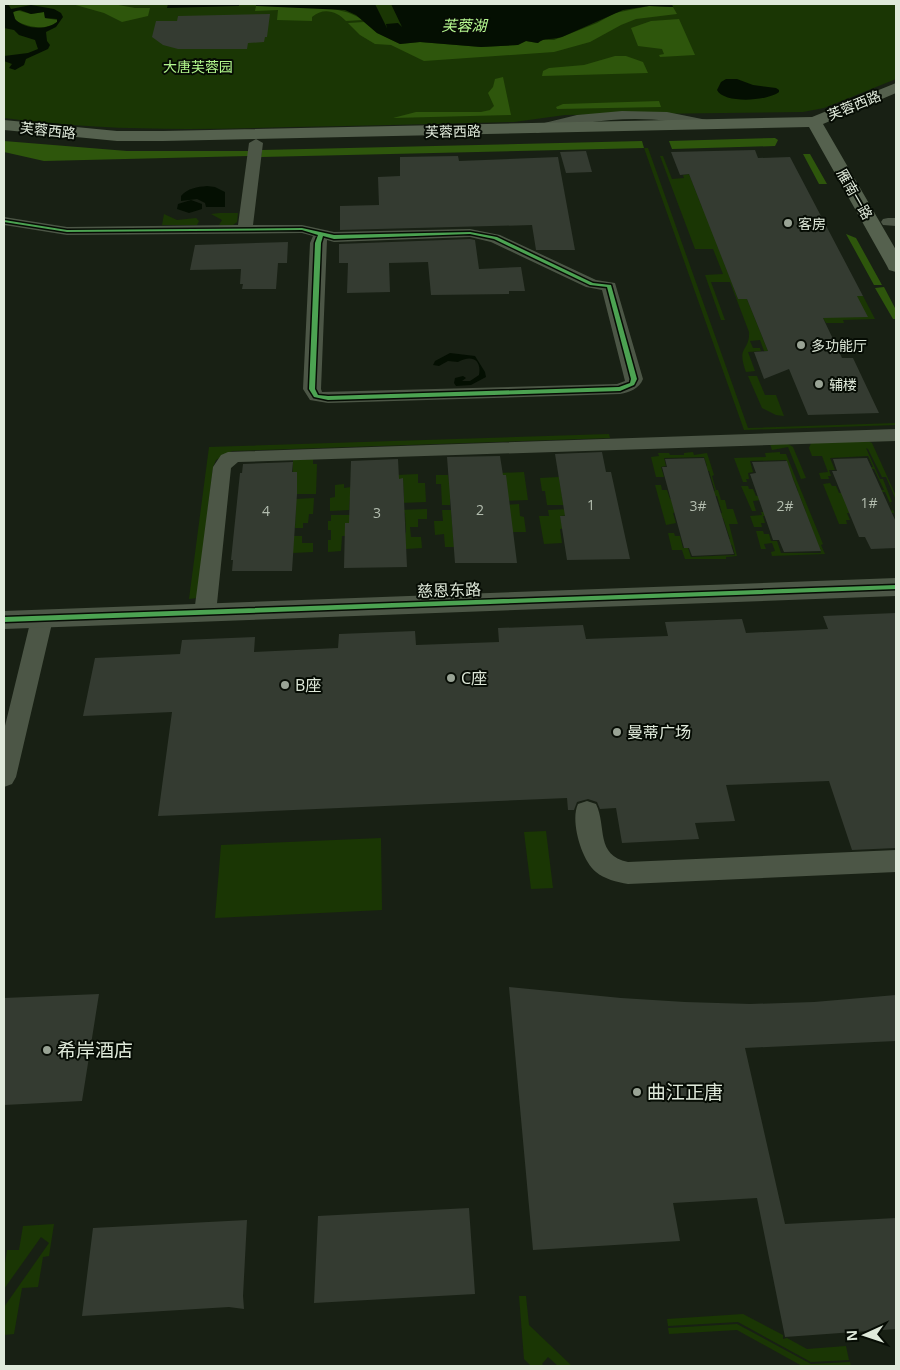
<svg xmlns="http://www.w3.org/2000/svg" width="900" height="1370" font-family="'Open Sans','Noto Sans SC',sans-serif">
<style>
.green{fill:#1a3604}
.forest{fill:#2e560c}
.water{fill:#040f02;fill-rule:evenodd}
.building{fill:#343b31}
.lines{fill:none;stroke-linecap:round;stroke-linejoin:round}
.minor{fill:#4c5646;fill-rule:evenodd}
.tertiary{fill:#4c5646;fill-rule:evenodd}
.secondary{fill:#55614e;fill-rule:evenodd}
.cycleway-casing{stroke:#060c04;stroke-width:3}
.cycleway{fill:#4ca352;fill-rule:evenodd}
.poi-dot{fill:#99a395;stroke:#060c04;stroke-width:2}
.labels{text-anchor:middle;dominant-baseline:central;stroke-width:4;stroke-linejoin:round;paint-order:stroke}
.far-park-label{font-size:14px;fill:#b1f58c;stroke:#060c04}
.far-street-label{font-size:14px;fill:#dfe9da;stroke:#060c04}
.far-poi-label{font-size:14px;fill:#dfe9da;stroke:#060c04;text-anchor:start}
.number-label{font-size:14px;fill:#b4beb0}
.far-water-label{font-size:15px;font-style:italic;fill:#b6f991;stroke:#060c04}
.street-label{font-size:16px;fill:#dfe9da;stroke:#060c04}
.poi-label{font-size:16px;fill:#dfe9da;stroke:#060c04;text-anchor:start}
.near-poi-label{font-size:19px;fill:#dfe9da;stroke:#060c04;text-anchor:start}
</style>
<rect width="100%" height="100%" fill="#182014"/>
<!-- green -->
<path class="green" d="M4 4H896V79L824 108 803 112 565 115 514 122C440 124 365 126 291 127 195 130 99 131 4 118Z
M644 148H648L748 428 896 423V425L744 430Z
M660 156H663L672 179 684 178 683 175 689 174 702 207 743 206 716 242 738 299H747L768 351H764L760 340 750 341 753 348H760L761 351 748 352 755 371 746 372C736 345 750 352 749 332L730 282H711L725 320H721L705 275 723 274 713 249H695Z
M220 213H238L237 222 233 225H219L222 220 211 214Z
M164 214 177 220 196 218 199 221 197 225H162Z
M857 296H863L875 319 843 320 844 323H826L823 318Z
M748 376H757L765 395H776L784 416 776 415 762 408Z
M609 434 610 438 232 451 216 460 213 467 197 598 189 599 209 447Z
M868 441 872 443 896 496V500L886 477H882L868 449 866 448 880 479H883L892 502H890L896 517 894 513H889L888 511 893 510 885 492H880L879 490H884L874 469H869L868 467H873L868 456 830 458 835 470H829L831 476H828L829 479H821L819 473 828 472 822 456H812L809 448 811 443Z
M770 444H788L793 447 806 478 801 479 788 447 772 450Z
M693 452 694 455 707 453 714 475 712 476 716 490H718L721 500H725L727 509H733L738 524H729L737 556 726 557V559H685L682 550H672L668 533H674L675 536H680L683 548H688L691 557 735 555 732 545H726L725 540 730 539 723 518H718L717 513H722L717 496H711L710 491H715L709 471H704L703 467 707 466 704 457 664 458 666 466 661 467 664 477H656L651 457 659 456 658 453H669L670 455H684V453Z
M780 452V454H786L823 544 821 545 825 554 772 556 771 552 775 551 772 543 764 544 766 549H761L756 531H763L764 534H769L771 541H777L781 553H821L808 518H803L806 512 800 497H795L798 491 791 474 786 473 789 468 786 460 750 461 753 472 748 473 749 479H746L747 482H743L734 458 766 457 765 453Z
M313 459V464H317L316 494H292L293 460Z
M524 472 528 500 503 501 499 473Z
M418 474V483H425L426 502 400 503 404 499 403 479H397V475Z
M436 475H448L449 481H455L457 499H450V505H442L441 484H436Z
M559 477 563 503 568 505H547L545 491H542L540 478Z
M830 483 832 486H836L839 493H845L853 513H847L850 520H846L847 524H839L823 484Z
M344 484V488L351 487 354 498H350L349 510 330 511V498L335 497V485Z
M655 485H661L662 490H667L670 499H675L679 512 673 513 676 523 666 525Z
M741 486H748L749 489H753L756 496H761L768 516H763L765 523H761L762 527H754L750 516 762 515 761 512H765L761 500 753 501 756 511H752Z
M314 498 313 514H309L308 523H303V528H295L296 499Z
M519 504 520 516 524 517 526 532H507L504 505Z
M427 509V519H418V527H410L411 537H421L422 548 406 549V544H401L406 532 405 513 400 510Z
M569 509 570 515 560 516 562 525 569 528 560 529 562 543 544 544 539 516H549L548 510Z
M442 510H451L454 547H445L444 534 435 535 434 521H443Z
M331 515H354V523H345V533H351V536H342L341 551 328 552V540H331V530H328V521H331Z
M293 536H302V543H313V552L293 553Z
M546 831 553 888 531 889 524 832Z
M381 838 382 910 215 918 221 845Z
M54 1224 49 1256 43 1257 38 1287 22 1288 14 1334 4 1335V1307L49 1243 41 1237 4 1289V1270L7 1250H19L23 1226Z
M519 1296H526L529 1325 572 1366H558L548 1357 542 1364 544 1366H531L524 1359Z
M743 1314 783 1335V1339L787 1338 807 1349 846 1346 849 1360 811 1362 738 1322 668 1326 667 1319Z
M737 1324 811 1364 850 1362 851 1366H802L737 1330 669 1334 668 1328Z"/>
<!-- forest -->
<path class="forest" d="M72 4H113L135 8H150L148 16 122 22 104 13Z
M256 6C280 5 345 4 362 20L346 21C337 11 323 7 312 17V21L277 20 278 10 255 11Z
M649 6 673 7 677 14 636 19 621 25 590 42 554 52 424 61 391 45 375 44 360 35 348 23 364 22 377 33 400 44 420 42 481 47 517 45 526 41 537 43 543 40H554L597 23 615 13Z
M16 10 31 14 44 12 45 18 57 20V22C45 31 29 27 16 21L13 13Z
M679 19 695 55 660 57 659 55 664 54 662 49 638 46 631 28 651 21Z
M615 56H626L643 62 648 73 542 76 543 71 549 68 584 65Z
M503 77 511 115 393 118 416 112H481L490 110 494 106 488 93 493 87 495 79Z
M659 101 661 107 557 109 556 107 563 104Z
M775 138 778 140 775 146 672 149 669 141Z
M4 141 127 151H249L248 156 44 161 4 152Z
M642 141 644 148 261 157 262 150Z
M803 154H810L827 184H819Z
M846 234 856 238 882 285H874Z
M884 287 896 310V319H893L875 288Z"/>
<!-- water -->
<path class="water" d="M4 4H8L11 9 31 5 54 9 61 13 63 17 56 27 46 32 47 41 50 45 48 49 26 59 24 65 15 70 9 68 12 64 4 61V56L28 53 38 49 35 40 19 35 14 30 4 28ZM20 10 31 14 44 12 45 18 57 19V22C46 31 24 29 15 19L13 12Z
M168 4H239V6L167 8Z
M256 4H375L387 28 386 24 398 23 402 27 391 4H672L673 7 649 6 623 10 562 37C554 40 543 37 538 43L526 41 518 45 481 47 420 42 400 44 377 33 356 15 345 10 256 6Z
M726 79H737L753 85 776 88 779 90V92C768 101 724 104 717 90L721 82Z
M207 186 215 187 225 192V207H206L205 203 197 199 181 201V196C188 188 197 187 207 186Z
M191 200 202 204V209L189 213 177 209 178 204Z
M450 353 475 356 485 372 486 377 471 385 456 386 454 383 455 378 463 376 466 378 462 381H470L479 375C482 358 470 355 458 362L448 361 439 366 433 365 435 361Z"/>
<!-- building -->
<path class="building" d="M270 14 267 37H265L264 42 248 43 247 49H178L163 45 152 37 156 21H177L178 16Z
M755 150 758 158 790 157 863 296H857L868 317 823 318 842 358H853L879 413 808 415 789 369 764 379 754 352 768 351 747 299H738L689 174 680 175 671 152Z
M586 151 592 172 566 173 560 152Z
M458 156 459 161 558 157 575 250H536L532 225 340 230V206L379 205 378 177 400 176V157Z
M470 239 475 240 479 269 521 267 525 291H509V294L431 295 428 262 389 263 390 292 347 293 348 263H339V244Z
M288 242 287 263H278L276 289H242L243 284H240L241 269 190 270 195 245Z
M602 452 606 472H611L630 559 567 560 560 516H565L555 454Z
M500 456 503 475H506L517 563H455L447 457Z
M704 458 714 491 734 554 692 556 689 548H684L662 467H667L665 459Z
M867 458 896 522V548L871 549 865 537H859L832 471H837L833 459Z
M398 459 399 479 403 478 407 567 344 568 345 523H349L351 461Z
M787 461 793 479 821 551 784 552 779 540H773L750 474 756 473 752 462Z
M293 462 292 472H297V494L292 571H232L233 560H231L240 473H242L243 464Z
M896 613V848L852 850 829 781 726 785 735 821 695 823 699 839 622 843 616 808 600 809 597 802 588 799 577 802 574 810H568L567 798 158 816 172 712 83 716 95 658 180 654 182 640 255 637 254 652 338 648 339 634 415 631 416 645 499 642 498 628 583 625 586 639 668 636 665 622 742 619 746 633 828 629 823 616Z
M509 987 621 998 685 1002 750 1004 814 1002 896 995V1041L745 1048 785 1224 896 1218V1329L785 1337 757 1198 673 1203 680 1241 533 1250Z
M99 994 82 1101 4 1105V998Z
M469 1208 475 1294 314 1303 318 1216Z
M247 1220 243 1296 244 1309 229 1307 82 1316 93 1228Z"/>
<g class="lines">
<!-- minor -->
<path class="minor" d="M622 111 667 112 712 121 714 124 707 128C647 113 596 118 537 133L530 129 532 126 577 115Z
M256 139 263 143 253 225H302L334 232 470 229 500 235 596 280 615 283 643 379C639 389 630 392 620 394L328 403 310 400 303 389 310 243 313 236 302 233 67 235 4 225V217L67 227 238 225 249 143ZM470 237 491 242 586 287 602 290 625 381 617 384 322 392 321 389 327 240 334 242Z
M888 218H896V226L883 225 881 222 883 219Z
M896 429V441L238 462 231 468 216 613 213 618 205 621 197 618 194 613 213 467 221 455 228 452Z
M42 611 50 614 53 619 16 777 12 784 4 787V730L31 619 34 614Z
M587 801 596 804C607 827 595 855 628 862L896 850V872L628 884C617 882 604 879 596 872 581 860 570 820 578 804Z"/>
<!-- tertiary -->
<path class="tertiary" d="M896 578V596L4 629V611Z"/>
<!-- secondary -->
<path class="secondary" d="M896 83V93L823 124 896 250V272L889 270 887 266 809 127 163 141H117L4 130V120L117 131H163L812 117Z"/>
<!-- cycleway casing -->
<g class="cycleway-casing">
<path id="cycleway" d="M4 220 67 230 302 228 334 235 470 232 497 237 593 283 611 285 637 379 634 385 620 391 328 400 314 397 309 389 315 243 318 235 302 230 67 232 4 222ZM470 234 494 239 590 285 607 287 631 379 630 383 619 387 328 396 318 395 315 389 321 243 323 236 334 239Z
M896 585V589L4 622V617Z"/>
</g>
<!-- cycleway -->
<use href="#cycleway" class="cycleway"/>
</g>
<!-- markers -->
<g class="poi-dot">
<circle cx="788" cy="223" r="5"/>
<circle cx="801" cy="345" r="5"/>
<circle cx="819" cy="384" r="5"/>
<circle cx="451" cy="678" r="5"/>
<circle cx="285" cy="685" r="5"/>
<circle cx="617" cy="732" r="5"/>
<circle cx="47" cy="1050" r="5"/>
<circle cx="637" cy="1092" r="5"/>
</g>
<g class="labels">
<!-- far-park labels -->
<g class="far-park-label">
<text x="198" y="66">大唐芙蓉园</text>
</g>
<!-- far-street labels -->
<g class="far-street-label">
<text transform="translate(854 105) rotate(-22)">芙蓉西路</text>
<text transform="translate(48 130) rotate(6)">芙蓉西路</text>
<text transform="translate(453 131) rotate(-1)">芙蓉西路</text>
<text transform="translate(855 194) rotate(60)">雁南一路</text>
</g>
<!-- far-poi labels -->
<g class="far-poi-label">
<text x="798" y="223">客房</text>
<text x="811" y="345">多功能厅</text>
<text x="829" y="384">辅楼</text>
</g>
<!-- number labels -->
<g class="number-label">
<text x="869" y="502">1#</text>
<text x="591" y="504">1</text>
<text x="698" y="505">3#</text>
<text x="785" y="505">2#</text>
<text x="480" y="509">2</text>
<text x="266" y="510">4</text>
<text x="377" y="512">3</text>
</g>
<!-- far-water labels -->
<g class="far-water-label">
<text x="464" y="25">芙蓉湖</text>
</g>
<!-- street labels -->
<g class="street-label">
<text transform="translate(449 590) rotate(-2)">慈恩东路</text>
</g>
<!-- poi labels -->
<g class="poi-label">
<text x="461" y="678">C座</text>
<text x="295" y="685">B座</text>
<text x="627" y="732">曼蒂广场</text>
</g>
<!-- near-poi labels -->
<g class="near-poi-label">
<text x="57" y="1050">希岸酒店</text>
<text x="647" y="1092">曲江正唐</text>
</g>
</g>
<!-- border -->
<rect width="900" height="1370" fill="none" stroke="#dfe9da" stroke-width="10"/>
<!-- north arrow -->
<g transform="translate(865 1335) rotate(267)" stroke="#060c04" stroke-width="4" paint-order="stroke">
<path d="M0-4L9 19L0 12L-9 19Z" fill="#dfe9da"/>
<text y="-8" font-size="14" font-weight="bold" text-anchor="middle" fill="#dfe9da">N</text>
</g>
</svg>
